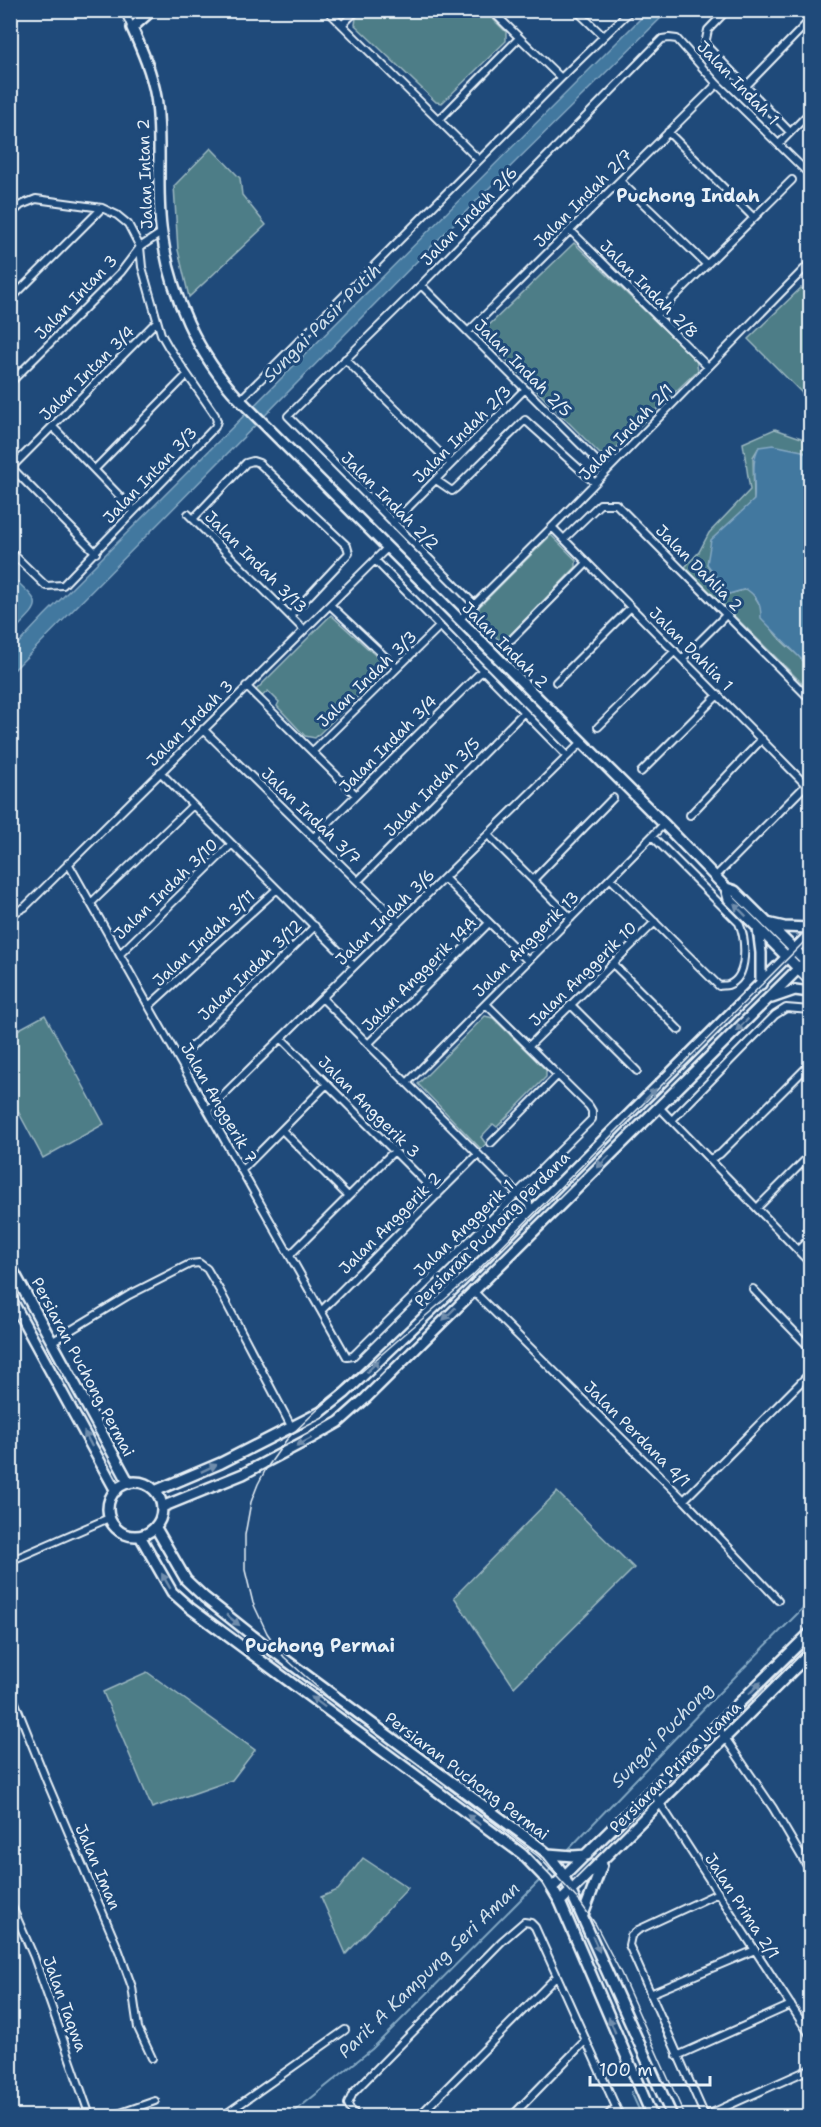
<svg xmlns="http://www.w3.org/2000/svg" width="821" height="2127" font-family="'Shantell Sans',sans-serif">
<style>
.green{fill:#4e7d87;stroke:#9bb7c0;stroke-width:1.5}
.water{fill:#42789f;stroke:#84a8c3;stroke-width:1.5}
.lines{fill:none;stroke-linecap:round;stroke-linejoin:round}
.stream{stroke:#84a8c3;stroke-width:2}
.street-casing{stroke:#e8f1f8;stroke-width:10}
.secondary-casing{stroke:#e8f1f8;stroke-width:14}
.street{stroke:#1f4a7a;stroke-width:6}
.secondary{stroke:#1f4a7a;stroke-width:9}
.tram{stroke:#e8f1f8;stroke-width:1.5}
.oneway{fill:#6f8dac}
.labels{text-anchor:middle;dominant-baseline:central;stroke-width:6;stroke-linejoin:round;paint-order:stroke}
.street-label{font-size:16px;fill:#e8f1f8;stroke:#1f4a7a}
.neighbourhood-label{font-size:18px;font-weight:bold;fill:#e8f1f8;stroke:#1f4a7a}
.water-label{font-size:18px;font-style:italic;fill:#cfdfeb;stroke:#1f4a7a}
</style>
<rect width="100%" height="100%" fill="#1f4a7a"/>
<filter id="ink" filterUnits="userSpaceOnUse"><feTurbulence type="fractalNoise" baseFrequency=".0167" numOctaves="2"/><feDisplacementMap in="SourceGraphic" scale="12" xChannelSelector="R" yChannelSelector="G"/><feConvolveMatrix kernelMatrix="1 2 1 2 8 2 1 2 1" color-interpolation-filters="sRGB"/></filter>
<g filter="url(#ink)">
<!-- green -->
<path class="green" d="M484 10 506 32V41L442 103 436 102 355 25 356 18 364 11Z
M211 148 240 178 242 195 266 225 189 297 178 250 174 186Z
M574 243 696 360 698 370 610 454H600L486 340 483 331Z
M801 288 810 292V401L748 339Z
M775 429 810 441V456L802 451 759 447 753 457 754 500 707 564 716 581 729 594 747 589C761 599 763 617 774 632 783 645 800 655 810 668V691L685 567 699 552 709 533 750 490 743 443Z
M551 535 576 560V567L502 643 478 619 479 607Z
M331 615 385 664V670L315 738 305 736 277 706 279 702 268 691 261 697 255 691Z
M45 1015 104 1124 43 1158 11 1098 10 1034Z
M485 1016 493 1018 546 1070V1077L497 1127 493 1124 481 1137 486 1144 481 1149 418 1084Z
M557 1492 634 1568 514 1687 454 1597Z
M147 1672 255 1750 232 1780 152 1808 103 1692Z
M363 1858 408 1888 346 1954 321 1897 338 1890Z"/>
<!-- water -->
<path class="water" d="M648 11H668L499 178 11 673V651L44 616Z
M773 445 802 451 810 456V668L761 618C761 604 758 597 746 589L729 594 707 564 711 540 754 500C756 482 750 463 759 447Z
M10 575C44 607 43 601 11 634Z"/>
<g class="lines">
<!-- stream -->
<path class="stream" d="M566 1852 708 1704 810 1601
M546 1874 554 1865
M631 2092 642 2116
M289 2116 372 2049 542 1878"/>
<!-- street casing -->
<g class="street-casing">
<path id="street" d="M124 10 132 28
M327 10 479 160
M491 10 561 78
M576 10 603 36
M727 10 708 30 705 44 790 132
M342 25 357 10
M746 86 810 20
M439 120 519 38
M668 132 754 218
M779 144 810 112
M620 181 707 265
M10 215 21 205 36 199 102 208 117 215 128 224 140 247 142 267 161 334 169 348 215 415 217 421 215 427 63 585 46 586 10 551
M570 230 708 367
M421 285 607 471
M10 300 102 208
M656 315 792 180
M468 332 717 84
M345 359 451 464
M10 383 121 272 140 247 161 233
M240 400 561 78 631 10
M53 427 134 511
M12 468 96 553
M10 469 157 321
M95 469 187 375
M436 480 452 491 456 488 525 420 595 483
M188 514 304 630
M193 519 246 463 253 461 259 463 347 546 349 553 290 616
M393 523 525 389
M552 527 810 789
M564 539 600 504H616L810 699
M375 560 567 756
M474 604 288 416 421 285 662 39 669 38 677 39 717 84 810 175
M330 605 397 668
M459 620 552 527 810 263
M512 639 587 563
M682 659 726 615
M556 682 631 607
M246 686 356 795
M598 727 675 651
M203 729 399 922
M313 751 440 626
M160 772 354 966
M641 772 718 695
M690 815 762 739
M488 835 571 918
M313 838 483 670
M68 863 347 1357 353 1356 592 1119V1111L589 1106 486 1004
M715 877 806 785
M444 878 528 961
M611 879 719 986C722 985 725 986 728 985 749 978 746 939 739 923L652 836
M533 880 613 798
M358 881 524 712
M91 903 193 805
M10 915 25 907 387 548
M120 954 232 844
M613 964 679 1030
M322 998 534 1210
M571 1005 637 1071
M149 1006 277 889
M281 1038 438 1195
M368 1044 489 923
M530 1045 655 922
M179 1059 315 926
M407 1083 664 824
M659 1107 810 1263
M208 1110 581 743
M672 1120 775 1015 786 1008 810 1010
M282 1130 348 1196
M491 1143 558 1075
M710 1159 720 1154 810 1064
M242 1170 327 1084
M757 1208 810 1155
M798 1250 810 1238
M290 1255 394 1151
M753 1289 810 1348
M472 1290 684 1500 778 1600
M321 1311 478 1154
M53 1341 129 1295 190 1264 199 1263 207 1269 220 1291 291 1426
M684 1500 810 1373
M10 1561 109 1518
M10 1690 47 1782 119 1951 132 1987 138 2028 152 2058
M717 1726 773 1808 810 1871
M652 1791 810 2035
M10 1902 34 1957 90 2116
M650 1994 755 1950
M677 2056 791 2005
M112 2116 155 2101
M223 2116 345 2030
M357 2116 350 2109 348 2104 353 2093 502 1941 524 1922 531 1923 535 1927 620 2116
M419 2116 557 1976
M512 2116 585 2041
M607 2116 616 2107
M705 2116 629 1945 631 1936 638 1930 718 1893
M705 2116 810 2069"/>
</g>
<!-- secondary casing -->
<g class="secondary-casing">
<path id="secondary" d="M152 10 132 28C142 50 152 73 156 97 163 140 155 190 162 234 171 295 197 355 240 400L664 824 726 888 735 891 810 965
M726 888 729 899 810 980
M767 923 784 927 810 928
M758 929 761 953V984
M772 998 795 990 810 992
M10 1265 129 1483
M10 1297 116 1491
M108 1509a27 27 0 1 1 54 0a27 27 0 1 1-54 0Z
M155 1491 221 1463 321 1412 345 1393 463 1280 810 934
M162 1507 243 1474 313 1437 339 1422 366 1398 810 957
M156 1528 186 1580 204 1597 253 1636 534 1843 548 1854 562 1872 672 2116
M140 1536 172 1592 190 1608 522 1854 547 1880 560 1902 652 2116
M548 1854 573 1856 587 1855
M553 1887 810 1633
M560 1902 810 1653
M583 1915 602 1865"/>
</g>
<!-- street -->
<use href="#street" class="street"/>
<!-- secondary -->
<use href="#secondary" class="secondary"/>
<!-- tram -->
<path class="tram" d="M685 2116 621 1973 596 1925 580 1902 539 1857 327 1696 284 1657 267 1633 253 1603 245 1570V1535L251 1502 258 1484 266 1469 287 1439 315 1412 473 1275 810 936"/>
</g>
<!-- one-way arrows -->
<defs><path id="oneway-solid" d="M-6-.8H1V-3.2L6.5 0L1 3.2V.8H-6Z" transform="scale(1.5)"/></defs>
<g class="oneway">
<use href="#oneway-solid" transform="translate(740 910) rotate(-135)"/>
<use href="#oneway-solid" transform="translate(742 1025) rotate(135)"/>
<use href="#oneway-solid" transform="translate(650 1095) rotate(-45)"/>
<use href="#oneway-solid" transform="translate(603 1162) rotate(136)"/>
<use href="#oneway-solid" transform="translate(449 1314) rotate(135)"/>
<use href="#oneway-solid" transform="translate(373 1366) rotate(-44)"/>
<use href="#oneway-solid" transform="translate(88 1439) rotate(-118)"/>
<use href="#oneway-solid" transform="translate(304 1442) rotate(152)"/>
<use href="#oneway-solid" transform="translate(209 1468) rotate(-25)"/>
<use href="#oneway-solid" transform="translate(166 1581) rotate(-120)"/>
<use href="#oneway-solid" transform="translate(233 1620) rotate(39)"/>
<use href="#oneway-solid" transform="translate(755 1688) rotate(-45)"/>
<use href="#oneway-solid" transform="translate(318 1702) rotate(-143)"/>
<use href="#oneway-solid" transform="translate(474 1820) rotate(-143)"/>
<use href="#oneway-solid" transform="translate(596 1944) rotate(66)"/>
<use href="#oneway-solid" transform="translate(612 2025) rotate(-113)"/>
</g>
</g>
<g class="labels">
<!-- street labels -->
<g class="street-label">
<text transform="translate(738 83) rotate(46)">Jalan Indah 1</text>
<text transform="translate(145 174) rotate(-92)">Jalan Intan 2</text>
<text transform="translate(583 198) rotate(-45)">Jalan Indah 2/7</text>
<text transform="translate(469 216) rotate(-46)">Jalan Indah 2/6</text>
<text transform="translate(649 289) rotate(45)">Jalan Indah 2/8</text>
<text transform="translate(76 297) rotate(-46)">Jalan Intan 3</text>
<text transform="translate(523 368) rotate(45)">Jalan Indah 2/5</text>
<text transform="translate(87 373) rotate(-45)">Jalan Intan 3/4</text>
<text transform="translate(626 432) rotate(-46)">Jalan Indah 2/1</text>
<text transform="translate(462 434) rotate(-45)">Jalan Indah 2/3</text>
<text transform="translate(150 475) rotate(-46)">Jalan Intan 3/3</text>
<text transform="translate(390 501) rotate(45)">Jalan Indah 2/2</text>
<text transform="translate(256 562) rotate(45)">Jalan Indah 3/13</text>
<text transform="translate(699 568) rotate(45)">Jalan Dahlia 2</text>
<text transform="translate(505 645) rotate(45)">Jalan Indah 2</text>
<text transform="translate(691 649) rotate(45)">Jalan Dahlia 1</text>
<text transform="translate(367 679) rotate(-44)">Jalan Indah 3/3</text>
<text transform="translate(190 723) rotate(-45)">Jalan Indah 3</text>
<text transform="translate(388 744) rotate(-45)">Jalan Indah 3/4</text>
<text transform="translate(432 787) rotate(-46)">Jalan Indah 3/5</text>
<text transform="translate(311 816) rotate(44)">Jalan Indah 3/7</text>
<text transform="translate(166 889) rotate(-44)">Jalan Indah 3/10</text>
<text transform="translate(385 917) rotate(-44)">Jalan Indah 3/6</text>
<text transform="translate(204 938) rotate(-43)">Jalan Indah 3/11</text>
<text transform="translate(526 944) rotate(-45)">Jalan Anggerik 13</text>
<text transform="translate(250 970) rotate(-44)">Jalan Indah 3/12</text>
<text transform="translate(419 974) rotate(-45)">Jalan Anggerik 14A</text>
<text transform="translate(583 974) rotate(-44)">Jalan Anggerik 10</text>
<text transform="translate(219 1103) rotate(60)">Jalan Anggerik 7</text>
<text transform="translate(369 1107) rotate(45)">Jalan Anggerik 3</text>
<text transform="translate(390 1223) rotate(-45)">Jalan Anggerik 2</text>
<text transform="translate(464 1228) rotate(-44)">Jalan Anggerik 1</text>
<text transform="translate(492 1229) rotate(-45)">Persiaran Puchong Perdana</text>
<text transform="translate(83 1367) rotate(62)">Persiaran Puchong Permai</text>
<text transform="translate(637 1434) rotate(45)">Jalan Perdana 4/1</text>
<text transform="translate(675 1767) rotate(-45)">Persiaran Prima Utama</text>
<text transform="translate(467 1776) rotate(37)">Persiaran Puchong Permai</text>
<text transform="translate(98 1867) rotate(67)">Jalan Iman</text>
<text transform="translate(742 1906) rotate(57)">Jalan Prima 2/1</text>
<text transform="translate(65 2004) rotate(70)">Jalan Taqwa</text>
</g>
<!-- neighbourhood labels -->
<g class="neighbourhood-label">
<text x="688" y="196">Puchong Indah</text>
<text x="320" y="1646">Puchong Permai</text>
</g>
<!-- water labels -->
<g class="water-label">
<text transform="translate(322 323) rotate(-45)">Sungai Pasir Putih</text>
<text transform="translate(662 1735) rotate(-46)">Sungai Puchong</text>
<text transform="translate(429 1970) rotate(-44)">Parit A Kampung Seri Aman</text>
</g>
</g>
<!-- margin -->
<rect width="821" height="2127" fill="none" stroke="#1f4a7a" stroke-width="36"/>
<rect x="18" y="18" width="785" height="2091" fill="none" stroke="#e8f1f8" stroke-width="2" filter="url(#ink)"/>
<!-- scale -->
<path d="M590 2076v9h120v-9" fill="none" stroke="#e8f1f8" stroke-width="3"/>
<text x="599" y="2076" font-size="18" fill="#e8f1f8" stroke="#1f4a7a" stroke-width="4.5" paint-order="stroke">100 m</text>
</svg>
